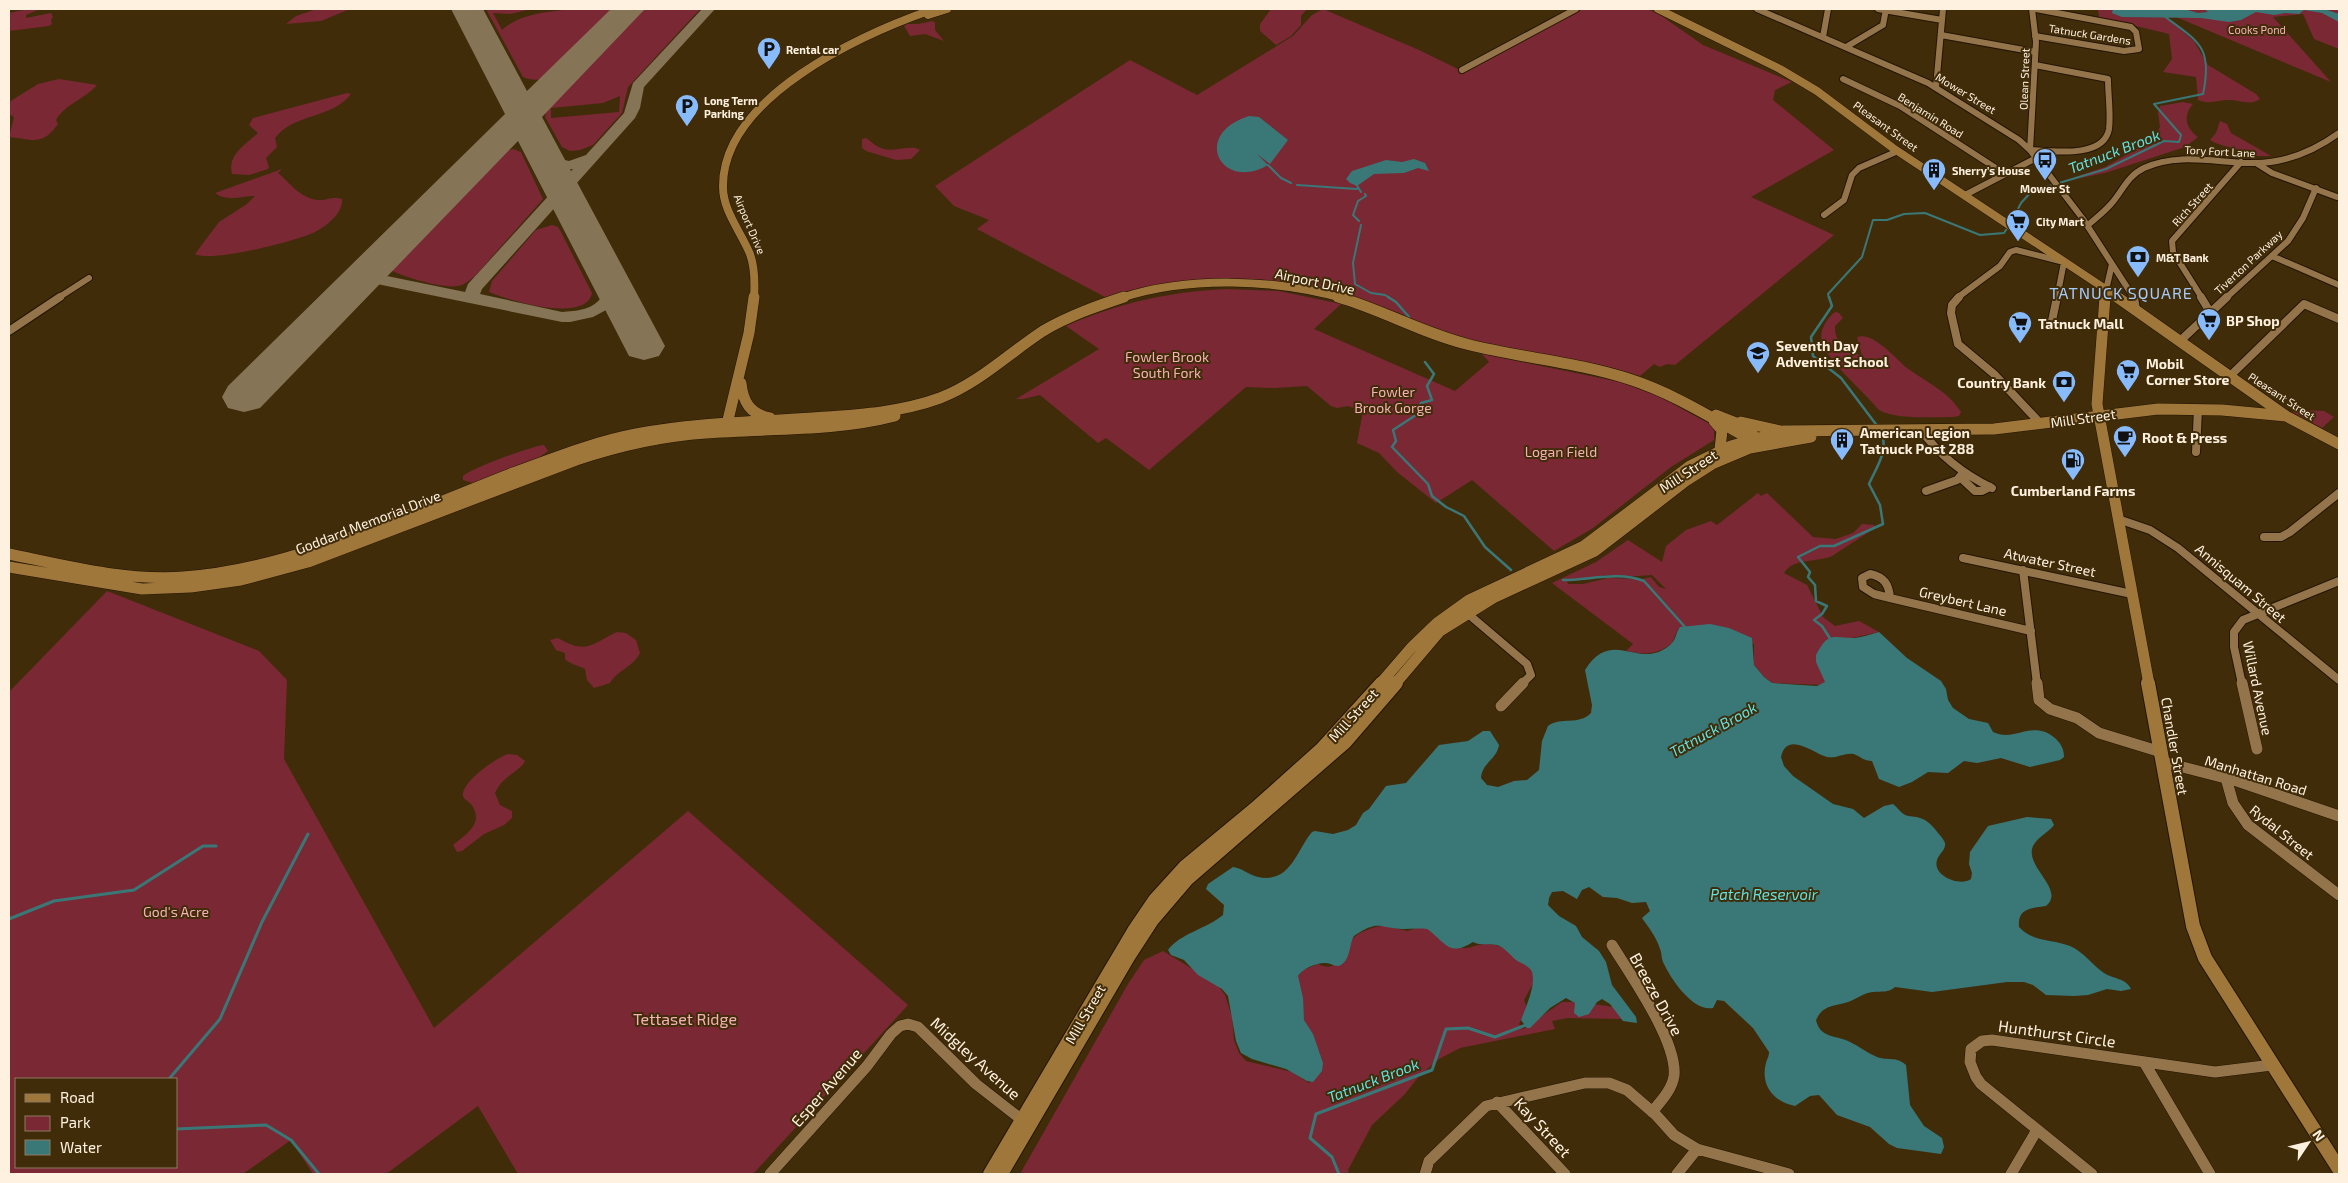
<svg xmlns="http://www.w3.org/2000/svg" width="2348" height="1183" font-family="'Exo 2',sans-serif">
<style>
.green{fill:#792834;fill-rule:evenodd}
.water{fill:#3a7878}
.lines{fill:none;stroke-linecap:round;stroke-linejoin:round}
.stream-far2{stroke:#3a7878;stroke-width:2}
.stream-far1{stroke:#3a7878;stroke-width:2.5}
.stream{stroke:#3a7878;stroke-width:3}
.taxiway{fill:#867457;fill-rule:evenodd}
.runway{fill:#867457;fill-rule:evenodd}
.minor-far2-casing{stroke:#231501;stroke-width:8}
.minor-far1-casing{stroke:#231501;stroke-width:10}
.minor-casing{stroke:#231501;stroke-width:12}
.major-far2-casing{stroke:#231501;stroke-width:9}
.major-far1-casing{stroke:#231501;stroke-width:12}
.major-casing{stroke:#231501;stroke-width:16}
.minor-far2{stroke:#94754b;stroke-width:6}
.minor-far1{stroke:#94754b;stroke-width:8}
.minor{stroke:#94754b;stroke-width:11}
.major-far2{stroke:#a0773a;stroke-width:8}
.major-far1{stroke:#a0773a;stroke-width:11}
.major{stroke:#a0773a;stroke-width:14}
.labels{text-anchor:middle;dominant-baseline:central;stroke-width:4;stroke-linejoin:round;paint-order:stroke}
.far-park-label{font-size:11px;fill:#f3b2b5;stroke:#412c0a}
.far-street-label{font-size:11px;fill:#fff1df;stroke:#412c0a}
.far-poi-label{font-size:11px;font-weight:bold;fill:#fff1df;stroke:#412c0a;text-anchor:start}
.street-label{font-size:14px;fill:#fff1df;stroke:#412c0a}
.poi-label{font-size:14px;font-weight:bold;fill:#fff1df;stroke:#412c0a;text-anchor:start}
.park-label{font-size:14px;fill:#f3b2b5;stroke:#412c0a}
.water-label{font-size:15px;font-style:italic;fill:#5ee2e2;stroke:#412c0a}
.quarter-label{font-size:16px;letter-spacing:1px;fill:#a5cbfc;stroke:#412c0a}
.near-street-label{font-size:16px;fill:#fff1df;stroke:#412c0a}
.near-park-label{font-size:16px;fill:#f3b2b5;stroke:#412c0a}
</style>
<rect width="100%" height="100%" fill="#412c0a"/>
<!-- green -->
<path class="green" d="M28 9H40L26 15V18L51 13 53 17 51 20 52 24 49 26 9 31V13Z
M317 9H350L321 21 286 24 296 16Z
M486 9H531L510 14 493 13 502 30C527 6 586 9 619 9L555 73C545 80 534 82 523 77Z
M641 9H700L628 87 622 113 593 145 580 150 570 151 562 147 545 117 547 105ZM620 96 619 112 551 118V108L603 103Z
M1271 9H1307L1301 16V25L1291 36 1276 45 1260 31V24Z
M1323 9 1419 50 1464 72 1580 9H1648L1663 17 1703 45 1792 82 1775 90 1773 100 1834 150 1751 197 1834 235 1675 365 1667 364 1660 367 1654 364 1640 376C1585 357 1527 355 1471 340 1433 330 1398 311 1361 299 1271 271 1195 274 1105 297L977 229 989 220 954 206 935 186 1130 60 1197 95 1293 36 1312 15Z
M2098 9H2339V49L2314 39 2303 14 2273 17 2331 82 2176 17 2167 18 2194 41 2208 65 2256 94 2260 99C2251 106 2240 100 2229 100 2218 100 2209 105 2198 100L2196 77 2163 72 2172 59 2169 34 2099 17Z
M933 21 935 23V30L944 41 925 34 910 36 904 26 907 24H918Z
M59 79 97 85C85 99 65 104 56 120L58 124C42 147 32 139 9 137L14 117 9 114V102L38 84Z
M347 93 351 94C332 119 294 113 275 138L277 147 266 158 269 167 268 169 249 175 232 174C227 155 245 145 258 133L249 125 253 118Z
M2183 102 2193 104C2183 115 2185 128 2198 137L2185 147 2105 173 2061 182 2105 167 2154 139 2160 127 2158 112 2160 106Z
M2220 121 2227 124 2231 133 2271 156H2258L2215 143 2210 140 2216 133Z
M866 138C872 142 876 147 884 149 894 152 912 144 920 150L911 159 896 160 866 151 862 148V139Z
M513 149 521 152 543 199 475 276C471 279 466 283 462 285 446 291 401 276 386 268L499 153Z
M282 169 278 173C291 184 300 198 318 200 327 201 330 196 342 199 343 213 327 226 315 232 297 241 210 263 195 254L219 222 247 204 255 196C241 196 227 202 215 193Z
M552 225 558 227 561 232 592 293C586 324 508 300 489 292L492 281 536 230Z
M1225 289 1279 291 1341 304 1314 329 1455 391 1489 362 1482 354 1620 382 1660 397 1708 423 1714 428V440L1671 467 1593 528 1554 551 1472 480 1436 503 1397 472 1379 453 1357 443 1363 411 1348 406 1337 408 1331 406 1307 386 1275 388 1246 387 1149 470 1106 438 1098 443 1040 395 1023 399H1016L1099 349 1066 326C1118 303 1169 292 1225 289Z
M1835 312 1839 313 1843 318 1835 326C1834 343 1847 349 1862 356L1857 337C1873 331 1896 359 1907 368 1926 382 1948 391 1961 412L1959 416 1953 417C1934 417 1892 420 1878 409 1863 391 1829 362 1822 343 1818 332 1827 318 1835 312Z
M2300 410 2324 411 2334 417 2322 428 2292 412Z
M544 445 548 451 537 459 478 482 473 483 463 480V476C472 468 532 446 544 445Z
M1758 493 1761 496 1767 493 1813 537 1836 539 1853 533 1862 524 1874 525 1875 528 1832 556C1817 563 1794 557 1784 573L1807 585 1823 617 1835 626 1859 621 1879 632 1852 638 1824 677 1825 682 1823 685 1772 683 1764 677 1754 665V644L1678 629 1672 643C1657 655 1645 655 1626 651L1633 644 1552 583 1596 562 1628 540 1662 562 1666 546 1686 530 1711 521 1717 525ZM1604 575 1624 577 1652 575 1666 589 1659 587 1651 577 1642 579 1608 578 1583 584H1568L1567 581 1593 579Z
M107 591 259 651 287 680 284 759 434 1028 688 811 908 1005 753 1174H518L478 1106 386 1174H313L291 1140 243 1174H9V692ZM16 1079H176V1167H16Z
M617 632 626 633 636 640 640 653C633 667 618 670 610 683L594 688 587 680 585 669C578 665 569 664 565 659V653L556 650 550 640 558 638C587 655 591 644 617 632Z
M508 754 517 755 525 761C521 771 502 776 495 793L500 805 512 811V818L504 825 484 834 462 851 457 852 453 845C465 835 483 825 473 807 471 802 465 801 463 796 461 782 496 758 508 754Z
M1386 926 1407 931 1424 926 1462 948C1471 949 1477 944 1486 944 1504 943 1531 962 1535 980L1524 1000 1527 1008 1519 1024 1523 1029 1562 1002H1581L1613 1007 1622 1019 1568 1018 1552 1021 1555 1029 1460 1048 1439 1059 1420 1075 1405 1094 1372 1125 1348 1170 1349 1174H1020L1128 984 1144 960 1163 951 1217 984 1225 995 1232 1017 1234 1040 1239 1053 1246 1061 1292 1072 1309 1083 1316 1077 1320 1054 1305 1024 1295 980 1303 970 1318 964C1338 974 1341 954 1351 941 1357 932 1376 925 1386 926Z"/>
<!-- water -->
<path class="water" d="M2113 9H2184L2198 13 2208 12 2204 9H2324L2339 14V22L2322 13 2304 10 2299 14 2285 13 2274 15 2256 12 2241 20 2229 22 2201 18 2122 17 2112 13Z
M1249 116 1259 117 1288 140 1270 164 1257 154 1268 165C1222 192 1190 135 1249 116Z
M1414 159 1425 163 1429 171 1418 168 1404 173 1374 174 1357 186 1350 183 1346 179 1352 171 1386 160 1402 162Z
M1710 624 1729 628 1752 638 1754 665 1764 677 1772 683 1817 686 1825 682 1816 662V655C1829 631 1832 638 1855 638 1863 637 1871 634 1879 632L1907 658 1941 681 1946 689 1948 700 1953 708 1969 719 1988 723 1993 732C2015 743 2033 718 2056 739 2061 744 2064 749 2064 757L2060 760 2030 767 2001 758 1977 763 1964 761 1948 773 1928 772 1912 782 1899 787 1879 779 1872 761C1864 761 1861 757 1854 754 1845 752 1836 759 1827 757 1814 754 1787 730 1781 757L1784 766 1793 776 1833 804 1853 809 1864 818 1884 806 1893 804C1897 807 1900 812 1905 815 1909 817 1916 816 1920 818 1927 820 1934 827 1938 833 1940 835 1944 840 1945 843 1946 850 1939 854 1937 860 1932 876 1960 887 1971 879L1972 873 1969 864 1970 852 1988 826 2027 817 2051 819 2054 825C2048 833 2034 839 2032 849 2028 869 2065 890 2046 906 2032 908 2017 908 2019 927 2032 942 2053 939 2070 946 2084 952 2092 965 2104 973 2113 979 2126 978 2131 989L2121 991 2107 989 2088 995 2074 996 2046 995 2033 985 2024 982H2007L1932 992 1895 987C1888 993 1882 991 1873 992 1863 993 1857 999 1848 1002 1833 1007 1824 1004 1816 1020 1820 1039 1837 1035 1850 1042 1859 1046 1867 1053 1877 1057 1888 1061 1896 1056 1906 1065L1910 1105 1924 1126 1942 1138 1944 1147 1941 1154 1897 1148 1889 1144 1870 1127 1837 1115 1819 1095 1810 1096 1795 1106C1774 1102 1760 1086 1766 1063 1767 1059 1769 1057 1769 1052L1753 1028 1724 1001 1717 1000 1713 1008C1693 1012 1671 979 1664 964 1661 959 1662 953 1660 949 1657 938 1649 928 1642 918L1650 911 1646 902 1632 903 1617 898 1603 897 1589 887 1582 890 1577 899 1563 891 1552 892 1549 898 1548 905 1559 916 1576 926 1582 937 1599 951 1606 962 1612 985 1636 1017 1637 1023 1623 1021 1610 1004 1602 999 1597 1002 1589 1014 1579 1017 1574 1013 1575 1003 1566 998 1550 1008 1530 1028H1527L1521 1020C1525 1009 1540 977 1529 968 1525 964 1520 963 1516 960 1510 955 1504 947 1497 945 1488 943 1481 946 1473 942 1448 958 1445 941 1427 929 1419 928 1411 929 1403 929 1378 928 1379 919 1354 936 1349 944 1351 959 1341 965 1336 968 1331 963 1326 963 1317 962 1302 969 1298 976L1303 998 1304 1020 1313 1034 1323 1063 1322 1071 1313 1082 1307 1081 1286 1069 1252 1059 1241 1053 1236 1041 1228 996 1222 989 1198 975 1184 960 1171 955 1168 950C1179 934 1208 928 1223 915L1224 905 1206 889 1208 884 1233 867C1242 868 1249 875 1258 877 1291 884 1297 849 1312 832L1315 831 1333 834 1348 830 1356 825 1363 813 1369 809 1386 786 1406 783 1439 745 1468 741 1483 731H1490L1499 745C1497 759 1482 763 1481 778L1487 785 1498 787 1514 781 1527 780 1539 770 1542 741 1548 726C1562 716 1578 726 1591 713L1592 705 1585 670C1613 625 1640 673 1671 644 1676 640 1676 632 1680 627Z"/>
<g class="lines">
<!-- stream-far2 -->
<path class="stream-far2" d="M1268 165 1281 178 1291 183
M1356 184 1361 192
M1297 185 1357 189
M1359 221 1353 215 1358 201 1366 196 1365 194
M2011 223 2021 203 2032 191 2106 169 2164 141 2179 142 2181 135 2154 104 2203 94C2213 47 2199 42 2164 16
M1361 225 1353 263 1355 284 1371 293 1385 295 1390 298
M1829 298 1828 294 1862 257 1873 220H1887L1904 214 1925 213 1980 235 2004 233 2008 227"/>
<!-- stream-far1 -->
<path class="stream-far1" d="M1388 297 1396 302 1409 317
M1829 297 1832 306 1811 337 1813 356 1841 378 1878 427
M1425 362 1434 374 1427 386 1432 400 1421 403 1416 415 1393 430 1396 441 1392 447 1428 484 1432 496 1446 507 1464 516 1485 547 1511 570
M1563 580C1590 580 1618 571 1644 581L1685 627
M1831 640 1822 626 1814 620 1822 614 1827 606 1816 601 1815 585 1808 577 1810 572 1798 557 1820 546H1834L1883 524 1880 505 1869 484C1876 468 1888 452 1882 434"/>
<!-- stream -->
<path class="stream" d="M9 919 54 901 134 890 203 846H216
M169 1079 220 1019 262 922 308 834
M176 1129 266 1125 291 1140 319 1174
M1339 1174 1332 1157 1310 1138 1316 1114 1432 1070 1446 1029 1468 1028 1495 1037 1526 1025"/>
<!-- taxiway -->
<path class="taxiway" d="M702 9H715L644 87 640 108 635 118 482 289 480 294 562 312C576 311 594 310 602 296 604 291 603 285 606 280H618L620 284 619 293 608 309 593 317 570 322H562L377 284 355 291 349 290 347 286 349 282 365 275 368 263H380L382 266 380 273 382 275 465 292 468 284 573 169C562 170 547 169 540 160L542 157 547 156 569 161 586 155 624 113 633 83Z"/>
<!-- runway -->
<path class="runway" d="M451 9H483L527 91 611 9H645L542 117 665 346 659 356 644 360 629 356 518 141 260 408 244 412 228 408 222 397 228 386 505 114Z"/>
<!-- minor-far2 casing -->
<g class="minor-far2-casing">
<path id="minor-far2" d="M1757 9 1928 83 2019 140 2030 150 2083 219 2134 298
M1878 9 1942 20
M2032 9 2036 42 2030 150C2051 151 2104 159 2109 129 2111 114 2108 95 2108 79L2035 65
M1941 35 2035 52
M2035 36 2124 51 2139 49 2136 32 2131 27 2036 9
M1823 37 1828 9
M1846 47 1883 25 1886 9
M1462 70 1576 9
M1843 79 1900 106 2005 174
M1936 87 1943 9
M2256 163 2272 173 2337 197
M1965 195 2036 158
M1824 215 1844 200 1852 175 1859 168 1898 151
M2088 225C2096 218 2104 212 2111 204 2122 192 2127 176 2144 168 2179 152 2217 163 2254 163 2285 163 2314 151 2339 133
M2272 256 2339 285
M2106 290 2112 264
M58 298 89 278
M1957 298 2000 266 2010 252 2016 250 2064 262 2057 298
M2202 298 2173 252 2172 241 2241 162
M2226 298 2288 241 2303 218 2316 188"/>
</g>
<!-- minor-far1 casing -->
<g class="minor-far1-casing">
<path id="minor-far1" d="M1959 297 1952 305 1951 313 1958 344 1994 374 2041 424
M2134 297 2136 310
M2201 297 2210 312
M2052 321 2057 297
M9 331 60 297
M2180 341 2227 297
M2230 376 2304 304 2339 319
M1921 430C1940 456 1963 474 1992 488
M2196 452 2198 409
M1960 477 1975 491H1982L1990 487
M1926 491 1957 480 1962 474
M2118 519 2150 530 2178 548 2339 680
M2264 537H2281L2290 532 2339 493
M1963 558 2132 594
M2023 570 2037 684
M1870 574C1884 577 1889 584 1890 598L1874 594 1863 587 1862 578Z
M1890 598 2031 631
M1467 613 1527 664 1531 675 1522 684
M2242 684 2234 647V632L2243 620 2339 581"/>
</g>
<!-- minor casing -->
<g class="minor-casing">
<path id="minor" d="M2037 683 2039 700 2050 709 2077 718 2099 733 2161 752
M2242 683 2257 749
M1501 706 1523 683
M2163 762 2237 781 2339 816
M2226 778 2233 803 2248 825 2339 895
M1612 945C1630 974 1678 1042 1674 1076 1672 1090 1660 1102 1652 1112
M2144 1062 2210 1174
M1497 1102 1565 1174
M770 1174 867 1066 891 1034 900 1026 908 1024 918 1027 976 1084 1022 1120
M1425 1174 1429 1161 1486 1106 1585 1083H1609L1627 1090 1656 1115 1674 1135 1697 1149 1789 1174
M1677 1174 1697 1149
M2011 1174 2037 1130
M2092 1174 1981 1084 1976 1077 1970 1062 1971 1049 1982 1041 1992 1040 2215 1072 2272 1065"/>
</g>
<!-- major-far2 casing -->
<g class="major-far2-casing">
<path id="major-far2" d="M1658 9 1780 69 1817 91 1893 148 2119 298
M928 15 947 9
M754 298C755 283 755 268 750 254 741 232 723 211 723 187 722 97 862 34 934 9
M1121 298C1188 276 1275 279 1342 298
M2105 298 2106 290"/>
</g>
<!-- major-far1 casing -->
<g class="major-far1-casing">
<path id="major-far1" d="M1338 297C1383 310 1424 334 1470 345 1522 358 1577 362 1629 379 1676 394 1718 422 1761 445
M2105 297 2097 404 2149 684
M2117 297 2286 416 2339 444
M741 383C743 402 750 414 770 418
M1716 415 1744 426 1757 439
M1714 421 1722 430 1720 450
M1741 422 1781 431
M729 430 727 424 749 333 754 297
M9 554C67 566 124 581 183 577 292 570 412 512 513 473 554 458 594 442 636 434 694 423 754 422 812 418 855 415 899 413 940 398 979 383 1008 354 1043 331 1068 316 1097 306 1124 297
M9 567 142 589 191 587 241 580 308 562 576 460C618 446 661 436 706 433 770 428 833 432 895 416
M1380 684 1411 648 1437 623 1469 600 1584 546 1690 466 1731 446 1783 431 1994 429 2158 409 2222 410 2286 416
M1395 684 1440 631 1493 598 1595 551 1687 480 1712 464 1750 448 1811 437"/>
</g>
<!-- major casing -->
<g class="major-casing">
<path id="major" d="M2148 683 2193 926 2205 958 2339 1169
M990 1174 1134 931 1155 900 1185 867 1255 809 1322 749 1382 683
M1001 1174 1128 957 1152 920 1187 879 1345 742 1396 683"/>
</g>
<!-- minor-far2 -->
<use href="#minor-far2" class="minor-far2"/>
<!-- minor-far1 -->
<use href="#minor-far1" class="minor-far1"/>
<!-- minor -->
<use href="#minor" class="minor"/>
<!-- major-far2 -->
<use href="#major-far2" class="major-far2"/>
<!-- major-far1 -->
<use href="#major-far1" class="major-far1"/>
<!-- major -->
<use href="#major" class="major"/>
</g>
<!-- icons -->
<defs>
<g id="parking-pin" transform="scale(1.25)"><path d="M0 17L-7.5 6A9.5 9.5 0 1 1 7.5 6Z" fill="#88bbfc" stroke="#412c0a"/><path d="M-3.5-5.5H1a3.5 3.5 0 0 1 0 7H-1V5.5H-3.5ZM-1-3.4V-.6H.8a1.4 1.4 0 0 0 0-2.8Z" fill="#111"/></g>
<g id="bus-pin" transform="scale(1.25)"><path d="M0 17L-7.5 6A9.5 9.5 0 1 1 7.5 6Z" fill="#88bbfc" stroke="#412c0a"/><path d="M-5-6H5V4H4V6H2V4H-2V6H-4V4H-5ZM-3.5-4V0h7V-4ZM-3.5 1.2v1.5H-2V1.2ZM2 1.2v1.5H3.5V1.2Z" fill="#111"/></g>
<g id="building-pin" transform="scale(1.25)"><path d="M0 17L-7.5 6A9.5 9.5 0 1 1 7.5 6Z" fill="#88bbfc" stroke="#412c0a"/><path d="M-4-6H4V6H1V3H-1V6H-4ZM-2.5-4.3h1.7v1.8h-1.7ZM.8-4.3h1.7v1.8H.8ZM-2.5-1h1.7V.8h-1.7ZM.8-1h1.7V.8H.8Z" fill="#111"/></g>
<g id="supermarket-pin" transform="scale(1.25)"><path d="M0 17L-7.5 6A9.5 9.5 0 1 1 7.5 6Z" fill="#88bbfc" stroke="#412c0a"/><path d="M-6-5.5h2.5l.6 2H6L4.5 2H-2.5L-4.4-4H-6ZM-1.5 3.2a1.3 1.3 0 1 0 .1 0ZM3 3.2a1.3 1.3 0 1 0 .1 0Z" fill="#111"/></g>
<g id="bank-pin" transform="scale(1.25)"><path d="M0 17L-7.5 6A9.5 9.5 0 1 1 7.5 6Z" fill="#88bbfc" stroke="#412c0a"/><path d="M-6-4H6V4H-6ZM0-2.3a2.3 2.3 0 1 0 0 4.6a2.3 2.3 0 1 0 0-4.6Z" fill="#111"/></g>
<g id="school-pin" transform="scale(1.25)"><path d="M0 17L-7.5 6A9.5 9.5 0 1 1 7.5 6Z" fill="#88bbfc" stroke="#412c0a"/><path d="M0-5L7-2L0 1L-7-2ZM-4 1L0 2.5L4 1V4Q0 6-4 4Z" fill="#111"/></g>
<g id="cafe-pin" transform="scale(1.25)"><path d="M0 17L-7.5 6A9.5 9.5 0 1 1 7.5 6Z" fill="#88bbfc" stroke="#412c0a"/><path d="M-5.5-4.5H6V0H3Q3 3.5 0 3.5H-2.5Q-5.5 3.5-5.5 0ZM3-3.2v2h1.7v-2ZM-6 4.5H4V6H-6Z" fill="#111"/></g>
<g id="fuel-pin" transform="scale(1.25)"><path d="M0 17L-7.5 6A9.5 9.5 0 1 1 7.5 6Z" fill="#88bbfc" stroke="#412c0a"/><path d="M-5.5-6h7V0h2V4h1.3V-2.5L3-4.5l.8-.8L6-3V5H2.5V1h-1V6h-7ZM-4.2-4.7v3.2H.2V-4.7Z" fill="#111"/></g>
</defs>
<g fill-rule="evenodd">
<use href="#parking-pin" x="769" y="49"/>
<use href="#parking-pin" x="687" y="106"/>
<use href="#bus-pin" x="2045" y="160"/>
<use href="#building-pin" x="1934" y="170"/>
<use href="#supermarket-pin" x="2018" y="221"/>
<use href="#bank-pin" x="2138" y="257"/>
<use href="#supermarket-pin" x="2209" y="320"/>
<use href="#supermarket-pin" x="2020" y="323"/>
<use href="#school-pin" x="1758" y="353"/>
<use href="#supermarket-pin" x="2128" y="371"/>
<use href="#bank-pin" x="2064" y="382"/>
<use href="#cafe-pin" x="2125" y="437"/>
<use href="#building-pin" x="1842" y="440"/>
<use href="#fuel-pin" x="2073" y="460"/>
</g>
<g class="labels">
<!-- far-park labels -->
<g class="far-park-label">
<text x="2257" y="29">Cooks Pond</text>
</g>
<!-- far-street labels -->
<g class="far-street-label">
<text transform="translate(2090 34) rotate(9)">Tatnuck Gardens</text>
<text transform="translate(2024 79) rotate(-88)">Olean Street</text>
<text transform="translate(1966 93) rotate(31)">Mower Street</text>
<text transform="translate(1931 115) rotate(32)">Benjamin Road</text>
<text transform="translate(1886 126) rotate(36)">Pleasant Street</text>
<text transform="translate(2220 151) rotate(3)">Tory Fort Lane</text>
<text transform="translate(2192 204) rotate(-48)">Rich Street</text>
<text transform="translate(750 224) rotate(67)">Airport Drive</text>
<text transform="translate(2248 262) rotate(-43)">Tiverton Parkway</text>
<text transform="translate(2282 396) rotate(33)">Pleasant Street</text>
</g>
<!-- far-poi labels -->
<g class="far-poi-label">
<text x="786" y="49">Rental car</text>
<text x="704" y="100">Long Term<tspan x="704" dy="13">Parking</tspan></text>
<text x="1952" y="170">Sherry's House</text>
<text x="2045" y="188" text-anchor="middle">Mower St</text>
<text x="2036" y="221">City Mart</text>
<text x="2156" y="257">M&amp;T Bank</text>
</g>
<!-- street labels -->
<g class="street-label">
<text transform="translate(1315 281) rotate(12)">Airport Drive</text>
<text transform="translate(2083 418) rotate(-8)">Mill Street</text>
<text transform="translate(1688 471) rotate(-33)">Mill Street</text>
<text transform="translate(368 522) rotate(-21)">Goddard Memorial Drive</text>
<text transform="translate(2050 562) rotate(12)">Atwater Street</text>
<text transform="translate(2241 583) rotate(40)">Annisquam Street</text>
<text transform="translate(1963 601) rotate(13)">Greybert Lane</text>
<text transform="translate(2258 688) rotate(78)">Willard Avenue</text>
<text transform="translate(1353 715) rotate(-48)">Mill Street</text>
<text transform="translate(2175 746) rotate(80)">Chandler Street</text>
<text transform="translate(2256 775) rotate(17)">Manhattan Road</text>
<text transform="translate(2282 832) rotate(39)">Rydal Street</text>
<text transform="translate(1085 1014) rotate(-60)">Mill Street</text>
</g>
<!-- poi labels -->
<g class="poi-label">
<text x="2226" y="320">BP Shop</text>
<text x="2038" y="323">Tatnuck Mall</text>
<text x="1776" y="345">Seventh Day<tspan x="1776" dy="16">Adventist School</tspan></text>
<text x="2146" y="363">Mobil<tspan x="2146" dy="16">Corner Store</tspan></text>
<text x="2046" y="382" text-anchor="end">Country Bank</text>
<text x="1860" y="432">American Legion<tspan x="1860" dy="16">Tatnuck Post 288</tspan></text>
<text x="2142" y="437">Root &amp; Press</text>
<text x="2073" y="490" text-anchor="middle">Cumberland Farms</text>
</g>
<!-- park labels -->
<g class="park-label">
<text x="1167" y="356">Fowler Brook<tspan x="1167" dy="16">South Fork</tspan></text>
<text x="1393" y="391">Fowler<tspan x="1393" dy="16">Brook Gorge</tspan></text>
<text x="1561" y="451">Logan Field</text>
<text x="176" y="911">God's Acre</text>
</g>
<!-- water labels -->
<g class="water-label">
<text transform="translate(2114 151) rotate(-21)">Tatnuck Brook</text>
<text transform="translate(1713 729) rotate(-29)">Tatnuck Brook</text>
<text x="1764" y="894">Patch Reservoir</text>
<text transform="translate(1373 1080) rotate(-21)">Tatnuck Brook</text>
</g>
<!-- quarter labels -->
<g class="quarter-label">
<text x="2121" y="292">TATNUCK SQUARE</text>
</g>
<!-- near-street labels -->
<g class="near-street-label">
<text transform="translate(1657 994) rotate(61)">Breeze Drive</text>
<text transform="translate(2057 1033) rotate(8)">Hunthurst Circle</text>
<text transform="translate(976 1058) rotate(42)">Midgley Avenue</text>
<text transform="translate(826 1087) rotate(-49)">Esper Avenue</text>
<text transform="translate(1543 1127) rotate(47)">Kay Street</text>
</g>
<!-- near-park labels -->
<g class="near-park-label">
<text x="685" y="1018">Tettaset Ridge</text>
</g>
</g>
<!-- border -->
<rect width="2348" height="1183" fill="none" stroke="#fff1df" stroke-width="20"/>
<!-- legend -->
<rect x="15" y="1078" width="162" height="90" fill="#412c0a" stroke="#8d7b5f"/>
<rect x="25" y="1094" width="25" height="8" fill="#a0773a" stroke="#8d7b5f"/>
<text x="60" y="1103" font-size="15" fill="#fff1df">Road</text>
<rect x="25" y="1116" width="25" height="15" fill="#792834" stroke="#8d7b5f"/>
<text x="60" y="1128" font-size="15" fill="#fff1df">Park</text>
<rect x="25" y="1140" width="25" height="15" fill="#3a7878" stroke="#8d7b5f"/>
<text x="60" y="1153" font-size="15" fill="#fff1df">Water</text>
<!-- north arrow -->
<g transform="translate(2308 1143) rotate(55)" stroke="#412c0a" stroke-width="4" paint-order="stroke">
<path d="M0-4L9 19L0 12L-9 19Z" fill="#fff1df"/>
<text y="-8" font-size="14" font-weight="bold" text-anchor="middle" fill="#fff1df">N</text>
</g>
</svg>
